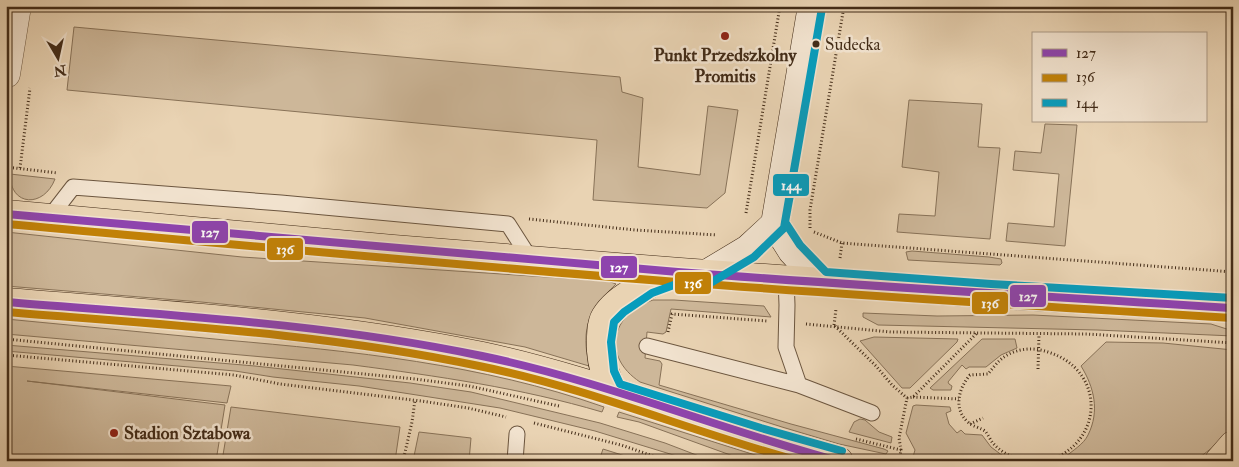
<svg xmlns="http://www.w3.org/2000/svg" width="1239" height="467" font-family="'IM FELL Double Pica',serif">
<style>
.green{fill:#cdb799;stroke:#887258}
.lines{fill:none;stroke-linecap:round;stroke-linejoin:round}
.lane-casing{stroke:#6c563f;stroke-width:17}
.street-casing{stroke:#6c563f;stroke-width:29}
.secondary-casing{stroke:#432c18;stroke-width:29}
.primary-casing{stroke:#432c18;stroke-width:29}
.path{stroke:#432c18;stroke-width:3;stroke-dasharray:1 2.5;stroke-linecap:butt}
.lane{stroke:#f1e2ce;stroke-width:15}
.street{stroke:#f1e2ce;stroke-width:28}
.secondary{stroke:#f1e2ce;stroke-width:28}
.primary{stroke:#e9d3b3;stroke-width:28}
.bus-1-casing{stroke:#f1e2ce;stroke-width:11}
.bus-2-casing{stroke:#f1e2ce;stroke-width:11}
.bus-3-casing{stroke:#f1e2ce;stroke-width:11}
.bus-1{stroke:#8e44ad;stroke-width:8}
.bus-2{stroke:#c18107;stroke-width:8}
.bus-3{stroke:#079cbc;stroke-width:8}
.poi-dot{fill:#8f2418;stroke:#f1e2ce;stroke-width:2}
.bus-dot{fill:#432c18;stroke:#f1e2ce;stroke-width:2}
.labels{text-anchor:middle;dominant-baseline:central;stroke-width:5;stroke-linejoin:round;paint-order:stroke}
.bus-label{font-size:17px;fill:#432c18;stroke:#f1e2ce;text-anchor:start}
.poi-label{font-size:18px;font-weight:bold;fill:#432c18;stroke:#f1e2ce}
.line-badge{stroke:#f1e2ce;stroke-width:2}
.badge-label{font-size:14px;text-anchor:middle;font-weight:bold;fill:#fff}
</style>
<rect width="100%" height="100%" fill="#e9d3b3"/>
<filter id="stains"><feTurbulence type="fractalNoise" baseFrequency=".004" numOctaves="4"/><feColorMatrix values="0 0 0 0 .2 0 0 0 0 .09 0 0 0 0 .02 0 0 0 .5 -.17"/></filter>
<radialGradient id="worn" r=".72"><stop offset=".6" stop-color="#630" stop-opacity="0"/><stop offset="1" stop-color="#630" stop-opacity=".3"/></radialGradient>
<!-- green -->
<path class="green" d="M74 27 620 77 622 92 643 98 638 167 700 175 708 106 738 110 725 193 707 208 593 200 597 140 67 90Z
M909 100 982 104 978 147 1000 148 990 239 897 232 899 214 935 216 939 172 902 167Z
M1045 124 1077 125 1065 246 1006 241 1008 223 1054 227 1059 174 1013 170 1015 151 1041 153Z
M10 174 55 179C44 208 10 207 10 174Z
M6 232 242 257 608 281 616 284C588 311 581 327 589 366L525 347 365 318 201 302 6 286Z
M912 251 989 257 1001 259 1002 263 1000 265 908 260 906 252Z
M653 300H674L764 306 771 317 671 309 666 332 663 334 647 332 645 358 660 361 662 364 659 385 791 424 884 449 888 451 886 454 839 444 782 427 640 382C601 356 611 314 653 300Z
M863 313 937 316 1033 315 1211 324 1233 331V336L1097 330 878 325 863 317Z
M6 319C79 326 152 333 225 340 352 351 482 364 604 407L602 412C521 388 437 376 353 365L6 334Z
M874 337 958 339 957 342 910 388H902L860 341Z
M982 339H1015L1017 348 1001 355 986 367H969L966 369 962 365 948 382 949 384 952 386 951 390H933L930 388Z
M1106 342 1163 343 1233 350V426L1213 447 1195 461H1068L1065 457C1072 451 1084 444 1088 435 1100 411 1094 387 1081 366Z
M6 345 255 366 410 383 471 392 600 423 665 443 712 461H693L595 431 500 408 359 386 273 377 235 371 6 351Z
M6 366 231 386 227 403 27 381 225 405 216 461H6Z
M916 405 950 407 951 411 946 413 949 424 957 433 961 430 965 434 982 435 991 447 1003 456 991 455 990 461 912 460 915 450 906 433 913 406Z
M231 407 400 427 395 461H222Z
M619 412 774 461H747L639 422 617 417Z
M860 419 865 420 879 432 892 437 891 443 849 432 854 422Z
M419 432 471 438 469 461H413Z
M603 449 641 461H599Z"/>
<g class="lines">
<!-- lane casing -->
<g class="lane-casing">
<path id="lane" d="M49 218 73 187 281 203 508 224 531 260
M647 346 799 385 786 347 787 305 786 279
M799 385 872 413
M515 461 517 434"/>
</g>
<!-- street casing -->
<g class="street-casing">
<path id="street" d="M6 74 17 6"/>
</g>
<!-- secondary casing -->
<g class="secondary-casing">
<path id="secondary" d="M775 224 792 251 821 282
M708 273 748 249 775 224 812 6"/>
</g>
<!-- primary casing -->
<g class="primary-casing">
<path id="primary" d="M6 214 393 249 680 272 990 294 1233 308
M6 302C165 315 326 324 482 356 603 382 718 431 839 461
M613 392C606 378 602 367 601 351 601 342 600 325 605 317 619 294 653 282 677 273
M1219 461 1233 445"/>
</g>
<!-- path -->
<path class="path" d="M6 167 58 173
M20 168 30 88
M746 213 780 6
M529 219 635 230 717 235
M810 228V210L844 6
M814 232 842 243 1233 272
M840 258 842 243
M1230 272 1233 226
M806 324 891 332 1087 334 1233 343
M834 325 836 309
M835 326 876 366 892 385 907 398 899 438 901 450 899 461
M668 332 672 314 767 321
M6 339 415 379 469 386 559 406
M6 355 234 375 280 384 421 401 468 408 506 417
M1038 369 1039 334
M913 397 959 399
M907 398 913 397 977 333
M534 423 621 445 668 461
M970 424 983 418
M856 439 901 450
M403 461 412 422 415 400
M1025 461C1013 458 1000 452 992 442 990 439 988 435 986 432 982 428 974 427 969 423 953 410 958 389 970 375L988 374C993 368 998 361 1004 357 1017 348 1034 347 1048 352 1106 370 1105 442 1048 461"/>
<!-- lane -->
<use href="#lane" class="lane"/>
<!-- street -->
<use href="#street" class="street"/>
<!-- secondary -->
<use href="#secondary" class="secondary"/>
<!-- primary -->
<use href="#primary" class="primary"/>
<!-- bus-1 casing -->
<g class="bus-1-casing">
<path id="bus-1" d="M6 214C230 234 454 254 678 272 862 286 1048 297 1233 308
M6 302C165 315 325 323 482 356 603 381 719 429 838 461"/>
</g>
<!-- bus-2 casing -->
<g class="bus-2-casing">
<path id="bus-2" d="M6 224C230 244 453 265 677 282 862 296 1047 307 1232 318
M6 312C164 325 324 333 479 366 589 388 692 432 799 461"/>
</g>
<!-- bus-3 casing -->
<g class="bus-3-casing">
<path id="bus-3" d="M822 8 784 228 754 257 712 282H682L652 293 624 312 614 322 611 342 614 371 620 384 761 428 842 451
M792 184 785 222 800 245 826 272 991 284 1233 298"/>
</g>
<!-- bus-1 -->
<use href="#bus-1" class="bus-1"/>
<!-- bus-2 -->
<use href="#bus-2" class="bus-2"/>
<!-- bus-3 -->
<use href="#bus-3" class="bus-3"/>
</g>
<!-- markers -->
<g class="poi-dot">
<circle cx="725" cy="36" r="5"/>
<circle cx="114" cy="433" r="5"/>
</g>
<circle class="bus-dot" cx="816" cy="44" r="4.5"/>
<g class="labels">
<!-- bus labels -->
<g class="bus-label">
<text x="825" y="44">Sudecka</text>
</g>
<!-- poi labels -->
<g class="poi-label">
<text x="725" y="55">Punkt Przedszkolny<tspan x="725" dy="21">Promitis</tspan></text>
<text x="124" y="433" text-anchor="start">Stadion Sztabowa</text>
</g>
</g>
<g class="line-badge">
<rect x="772" y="173" width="38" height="24" rx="5" fill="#079cbc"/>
<rect x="191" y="220" width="38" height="24" rx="5" fill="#8e44ad"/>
<rect x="266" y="237" width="38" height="24" rx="5" fill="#c18107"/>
<rect x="600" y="255" width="38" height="24" rx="5" fill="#8e44ad"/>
<rect x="674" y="271" width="38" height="24" rx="5" fill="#c18107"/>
<rect x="1009" y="284" width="38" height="24" rx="5" fill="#8e44ad"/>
<rect x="971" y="291" width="38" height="24" rx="5" fill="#c18107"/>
</g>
<g class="badge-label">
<text x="791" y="190">144</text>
<text x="210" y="237">127</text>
<text x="285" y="254">136</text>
<text x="619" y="272">127</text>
<text x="693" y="288">136</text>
<text x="1028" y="301">127</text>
<text x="990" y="308">136</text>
</g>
<!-- margin -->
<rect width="1239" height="467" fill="none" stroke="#e9d3b3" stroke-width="25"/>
<rect x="8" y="8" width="1224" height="452" fill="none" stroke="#432c18" stroke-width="2.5"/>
<rect x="12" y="12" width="1214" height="442" fill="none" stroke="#432c18"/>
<!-- legend -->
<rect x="1032" y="32" width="175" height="90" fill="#f1e2ce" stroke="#ab9985"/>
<rect x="1042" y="49" width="25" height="8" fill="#8e44ad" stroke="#ab9985"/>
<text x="1076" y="58" font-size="15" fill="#432c18">127</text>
<rect x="1042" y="74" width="25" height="8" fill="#c18107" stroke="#ab9985"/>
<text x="1076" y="82" font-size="15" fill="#432c18">136</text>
<rect x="1042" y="99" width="25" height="8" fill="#079cbc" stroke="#ab9985"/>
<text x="1076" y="108" font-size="15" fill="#432c18">144</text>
<!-- north arrow -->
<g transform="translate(58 58) rotate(171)" stroke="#f1e2ce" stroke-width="4" paint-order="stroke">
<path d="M0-4L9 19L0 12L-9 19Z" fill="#432c18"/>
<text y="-8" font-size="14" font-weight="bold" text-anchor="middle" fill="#432c18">N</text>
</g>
<rect width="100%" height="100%" filter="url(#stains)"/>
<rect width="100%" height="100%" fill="url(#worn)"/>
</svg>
